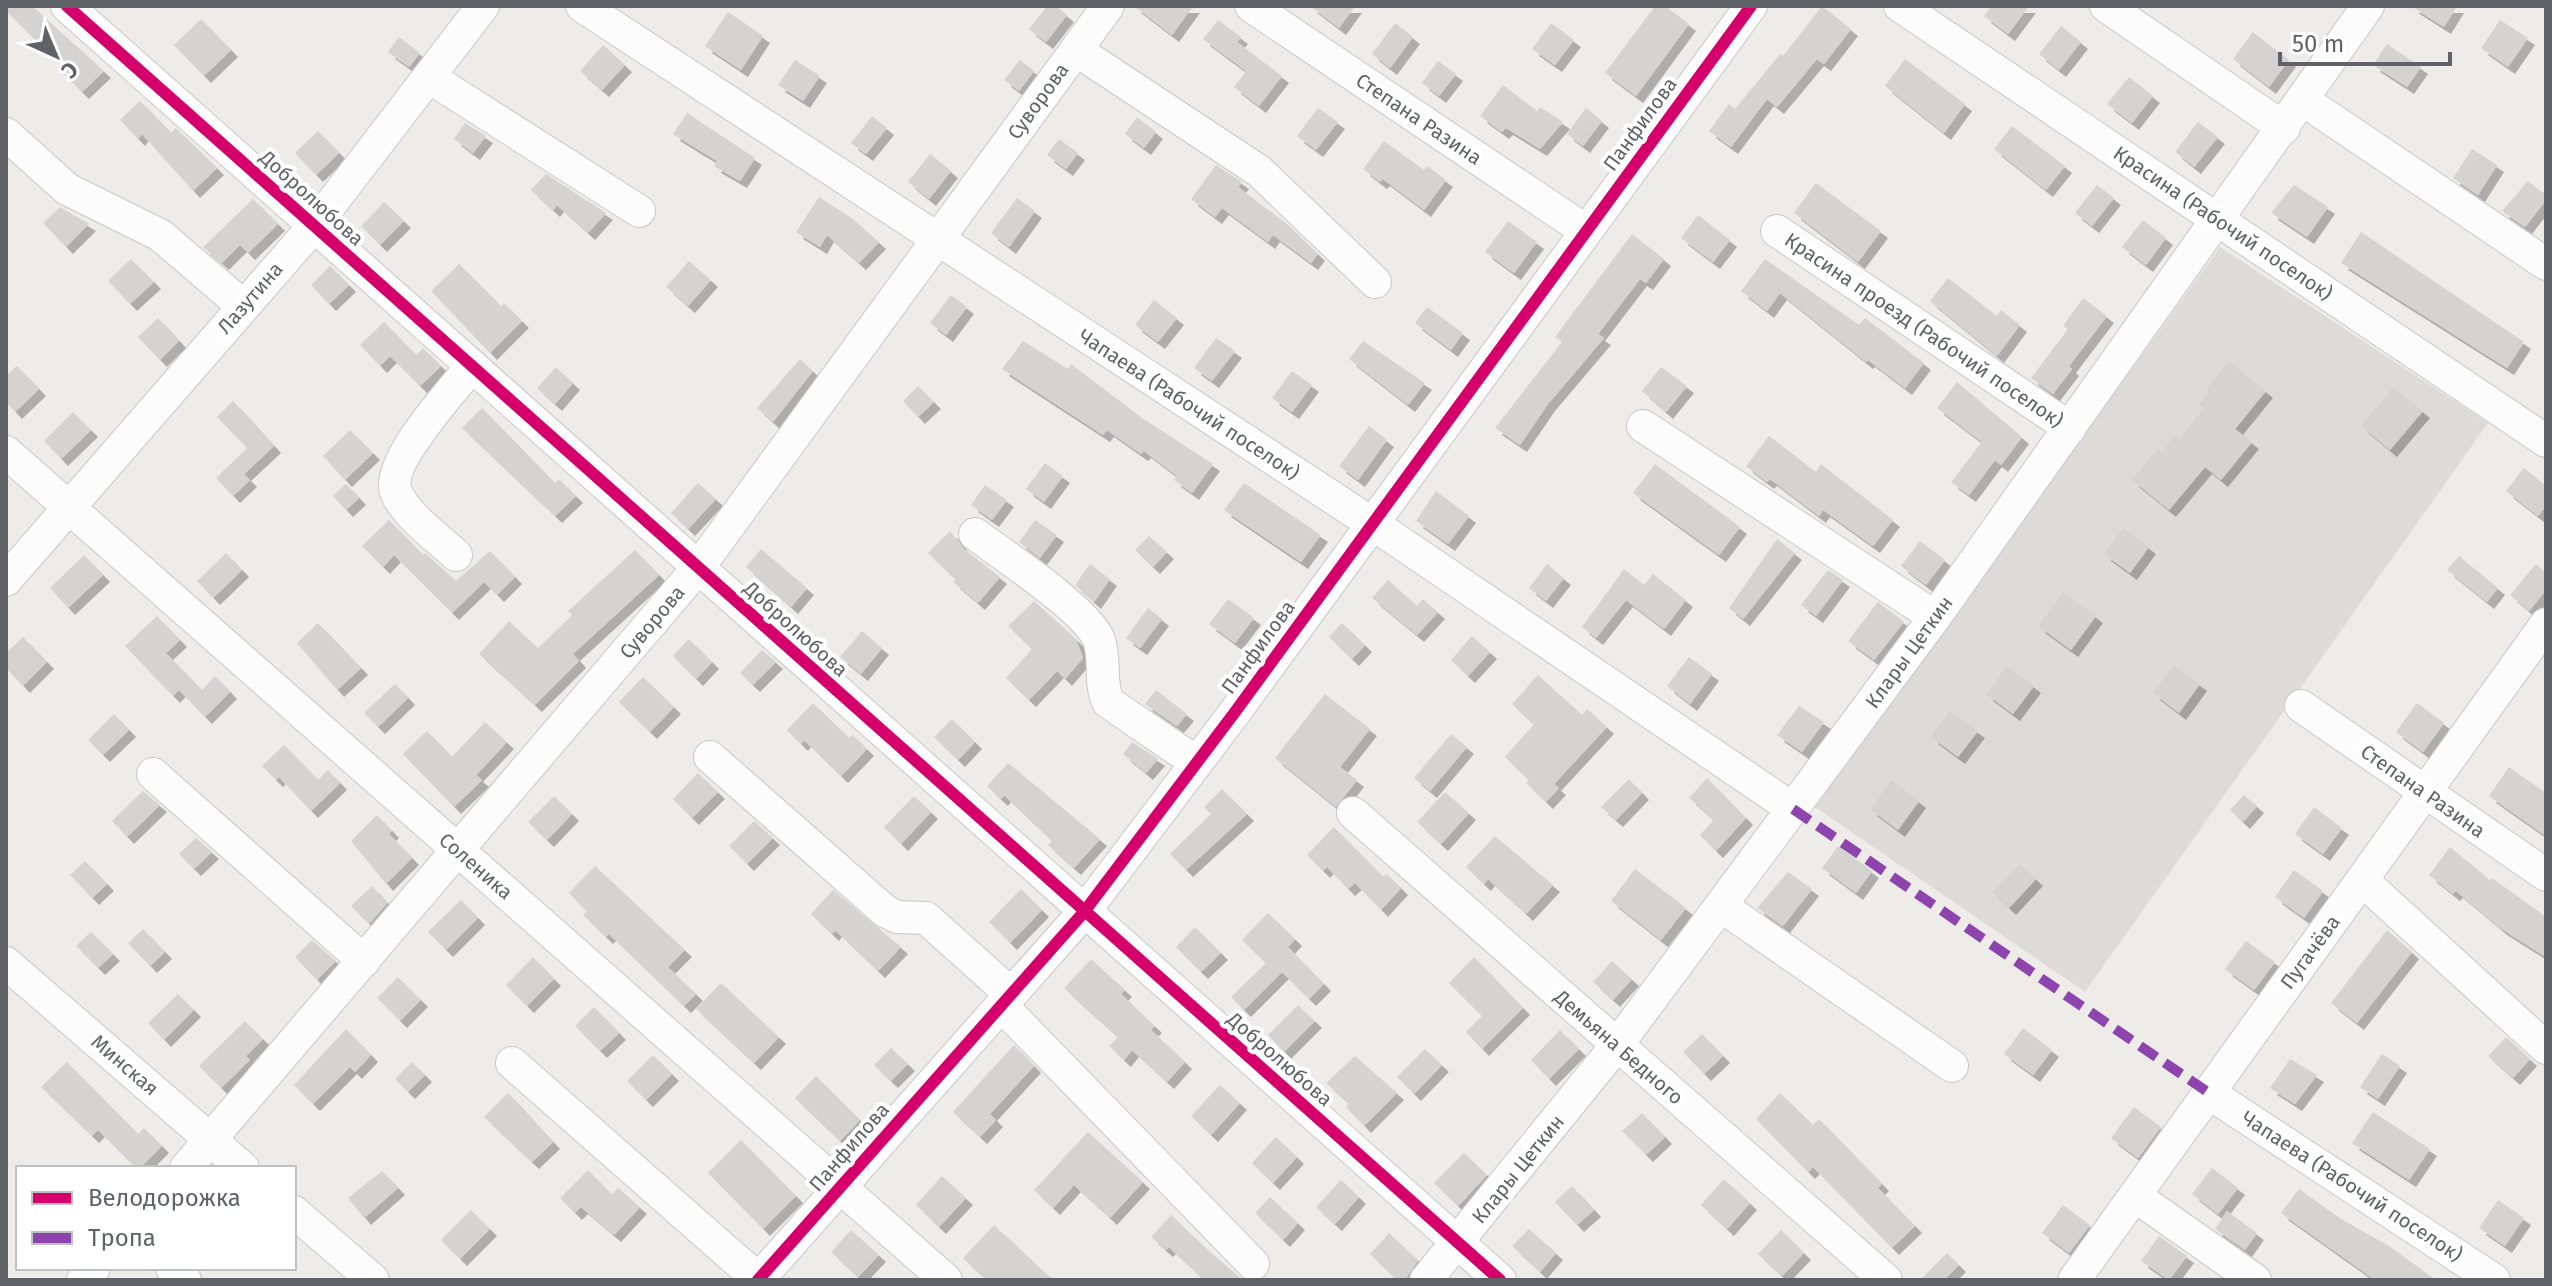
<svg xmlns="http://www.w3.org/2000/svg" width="2552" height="1286" font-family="'Fira Sans',sans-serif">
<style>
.education{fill:#dddbd8}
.building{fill:#d4d3d2;filter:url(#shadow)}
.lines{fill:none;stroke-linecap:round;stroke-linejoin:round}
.minor-casing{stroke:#c8c8c8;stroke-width:34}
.minor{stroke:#fcfcfc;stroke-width:32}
.quiet{stroke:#8e44ad;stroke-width:10;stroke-dasharray:20 10;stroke-linecap:butt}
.cycleway-casing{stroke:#fff;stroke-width:17}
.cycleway{stroke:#d6006c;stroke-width:12}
.labels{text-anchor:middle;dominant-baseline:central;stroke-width:8;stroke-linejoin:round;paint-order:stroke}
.street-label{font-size:20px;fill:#5f6266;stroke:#fff}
</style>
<defs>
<filter id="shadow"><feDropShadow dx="7" dy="7" stdDeviation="0" flood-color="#0004"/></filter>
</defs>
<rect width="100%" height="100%" fill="#edece9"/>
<!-- education -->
<path class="education" d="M2220 247 2488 423 2085 992 1815 807Z"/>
<!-- building -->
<path class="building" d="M6 6H32L104 71 82 92 60 70 63 67 6 11Z
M1047 6H1056L1067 15 1046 42 1029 29Z
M1134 6H1193L1172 35Z
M1310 6H1355L1339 28Z
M1655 6H1665L1689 24 1636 96 1605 73Z
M1822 6 1851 29 1824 64 1817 59 1777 107 1767 99 1731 147 1709 131 1729 104 1735 109 1780 54 1783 56Z
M1992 6H2029L2008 34 1984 16Z
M2411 6H2457L2444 27Z
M728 12 763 36 741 70 705 46Z
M201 19 231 50 204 76 174 45Z
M1218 20 1241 37 1237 42 1282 76 1259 106 1234 87 1246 71 1203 39Z
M2500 20 2528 38 2508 67 2481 48Z
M1395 23 1413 37 1390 68 1372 54Z
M1551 23 1574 40 1555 65 1532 49Z
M2061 26 2081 42 2059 70 2039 54Z
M2253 32 2289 60 2269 87 2233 59Z
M399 37 420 53 409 67 388 52Z
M2387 44 2421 67 2407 87 2373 65Z
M603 45 625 65 602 90 580 71Z
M1905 59 1965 104 1944 133 1885 86Z
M795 60 820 76 803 101 778 85Z
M1020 60 1034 71 1019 91 1004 80Z
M1438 61 1456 74 1439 96 1422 83Z
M2129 77 2153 96 2132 123 2107 104Z
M1503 85 1537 111 1540 107 1563 122 1540 149 1506 128 1502 132 1480 116Z
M140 101 171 133 176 128 217 168 193 191 142 134 138 139 120 120Z
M1318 108 1338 122 1316 150 1297 136Z
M1586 108 1602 121 1583 146 1567 134Z
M687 113 755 158 740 181 714 166 717 161 673 134Z
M872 116 887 128 866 154 851 143Z
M1137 117 1156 132 1144 148 1125 134Z
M2198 122 2218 137 2194 167 2175 152Z
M465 123 486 136 473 153 454 139Z
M2012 126 2065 166 2046 190 1994 149Z
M318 131 339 153 316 175 295 153Z
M1059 139 1078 153 1066 169 1047 155Z
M1384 141 1424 170 1427 166 1446 180 1424 210 1383 179 1380 182 1363 169Z
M2472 149 2497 165 2478 195 2453 178Z
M930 154 951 171 929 199 908 182Z
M1216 165 1242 182 1238 187 1287 224 1318 254 1311 263 1273 235 1268 242 1222 208 1215 217 1191 199Z
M546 174 606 213 588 233 557 205 553 210 531 190Z
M2528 181 2546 195V200L2525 227 2502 211Z
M1816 183 1881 231 1858 262 1794 213Z
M2097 185 2114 198 2092 226 2075 213Z
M2294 185 2328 207 2307 237 2271 213Z
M819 197 853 219 879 242 859 263 827 235 820 247 796 232Z
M1017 198 1035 211 1009 247 991 233Z
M253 199 278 224 248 253 240 245 222 263 203 247Z
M384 202 404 221 380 245 361 226Z
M60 207 89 224 66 247 43 223Z
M1698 215 1730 240 1713 262 1681 238Z
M2143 220 2166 238 2146 265 2122 247Z
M1508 221 1537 242 1514 273 1485 252Z
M2361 232 2524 342 2507 368 2341 263Z
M1632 234 1664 259 1646 283 1640 279 1598 334 1604 338 1548 404 1520 445 1495 428 1562 342 1555 337Z
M131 259 154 282 130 304 108 281Z
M1765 259 1859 325 1865 318 1924 363 1905 388 1868 360 1866 362 1780 293 1767 311 1741 291Z
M689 261 711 280 688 306 666 287Z
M459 264 501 306 504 303 522 321 490 353 431 291Z
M330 266 349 285 329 304 311 285Z
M1948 278 1997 316 2001 310 2020 325 1997 356 1930 301Z
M951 295 967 307 946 335 930 323Z
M2083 298 2107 316 2069 366 2072 369 2053 394 2031 378 2068 329 2063 326Z
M1154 300 1177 318 1158 342 1135 325Z
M1427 307 1463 333 1451 350 1415 323Z
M158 318 179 341 160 360 138 337Z
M384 322 416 355 423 348 441 366 420 386 390 356 380 366 360 345Z
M1216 338 1235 351 1212 381 1194 368Z
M1023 341 1068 369 1071 364 1142 418 1213 464 1192 493 1174 480 1177 476 1144 451 1141 454 1107 430 1103 435 1002 369Z
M1363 341 1425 383 1408 405 1349 359Z
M800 359 813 371 773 422 757 408Z
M2229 361 2266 391 2235 429 2252 442 2221 480 2205 467 2169 510 2132 480 2158 448 2162 452 2174 436 2179 440 2204 408 2199 404 2209 391 2206 389Z
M17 366 39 389 15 412 6 402V376Z
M556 367 573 383 555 404 537 388Z
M1661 367 1687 386 1666 412 1642 391Z
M1292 371 1312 385 1292 412 1272 398Z
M1957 382 2022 437 2001 465 1995 460 1969 495 1951 482 1982 442 1937 408Z
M918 386 934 402 918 417 903 401Z
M2393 387 2423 411 2390 450 2361 426Z
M233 401 274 446 244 474 250 480 233 496 216 478 247 448 217 417Z
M482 408 555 483 559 479 576 496 555 516 462 428Z
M73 412 91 430 61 459 44 441Z
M1369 426 1387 440 1358 480 1339 466Z
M350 430 373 453 345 480 323 456Z
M1769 436 1816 472 1821 464 1893 520 1873 546 1823 510 1819 516 1770 479 1767 482 1746 466Z
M1045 463 1063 476 1044 502 1026 489Z
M1655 464 1740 527 1719 555 1633 493Z
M2524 468 2546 486V506L2538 516 2506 491Z
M698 483 716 499 688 529 671 513Z
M1244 483 1321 535 1301 562 1224 510Z
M346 484 359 498 346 510 333 496Z
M985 485 1007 500 992 520 971 505Z
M1436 491 1469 516 1448 544 1416 521Z
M389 520 423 555 425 553 456 581 490 551 515 577 497 595 484 582 452 613 394 555 383 567 362 546Z
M1035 520 1057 535 1040 558 1019 542Z
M2123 528 2149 547 2130 573 2104 554Z
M950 531 964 549 1000 577 978 603 953 582 956 580 928 553Z
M1149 536 1167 552 1153 567 1135 550Z
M1777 539 1795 553 1743 619 1729 608Z
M1920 541 1945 560 1926 585 1901 566Z
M761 549 807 588 791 607 746 567Z
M635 550 659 575 573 654 579 661 535 705 479 654 509 621 538 648 572 615 568 611Z
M226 553 242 570 213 598 197 581Z
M84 555 103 575 68 608 50 588Z
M2459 556 2498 588 2487 602 2447 570Z
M1090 564 1110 579 1094 602 1075 585Z
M1547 564 1564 578 1546 601 1529 588Z
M2536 564 2546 573V590L2529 611 2510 595Z
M1624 569 1644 585 1653 574 1686 600 1664 629 1626 600 1596 638 1582 627Z
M1828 570 1843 580 1816 616 1801 605Z
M1388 580 1417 606 1423 599 1438 612 1417 635 1372 598Z
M2064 592 2096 616 2071 650 2038 626Z
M1228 599 1254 618 1235 643 1209 624Z
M1034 601 1076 639 1083 658 1065 679 1057 671 1029 700 1006 678 1032 649 1008 626Z
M1878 602 1904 622 1874 660 1848 641Z
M1148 608 1162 619 1140 648 1126 638Z
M157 616 180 640 166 653 202 690 215 676 230 692 205 717 179 690 173 696 125 646Z
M318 623 361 668 337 690 297 643Z
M1342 623 1365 645 1352 659 1329 637Z
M862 631 882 648 861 674 840 657Z
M1472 636 1490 652 1468 676 1451 660Z
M23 637 47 662 23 686 6 668V653Z
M689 639 712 662 696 679 673 656Z
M762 650 776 662 753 685 740 673Z
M1689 657 1712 674 1690 704 1667 686Z
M2174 665 2200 684 2179 713 2153 693Z
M2007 666 2034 686 2013 714 1986 694Z
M1538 675 1582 715 1587 709 1607 727 1554 784 1559 788 1546 802 1526 783 1529 780 1505 757 1534 724 1512 704Z
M643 677 674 707 650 732 619 702Z
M395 684 408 698 378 727 364 713Z
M1156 690 1187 714 1177 726 1145 704Z
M1325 694 1370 729 1340 767 1357 780 1336 807 1275 758Z
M813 703 849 738 853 735 867 749 841 776 804 740 801 744 787 730Z
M2417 703 2444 723 2423 752 2396 732Z
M1799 706 1824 722 1802 752 1777 735Z
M1950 711 1978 731 1958 757 1931 737Z
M114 714 129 730 103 755 88 740Z
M952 719 975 742 958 760 934 737Z
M485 722 507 742 476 775 482 780 454 807 403 754 427 731 452 757Z
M1451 734 1467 747 1430 791 1414 778Z
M1132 742 1158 759 1146 773 1123 754Z
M284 745 318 780 328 770 340 783 311 811 279 777 276 780 262 766Z
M1008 763 1100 839 1074 868 1048 845 1052 841 1004 795 1001 799 987 786Z
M2509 767 2546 793V836L2489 796Z
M698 773 718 792 692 818 673 799Z
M1707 778 1746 818 1716 851 1700 835 1714 820 1689 798Z
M1629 779 1642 793 1616 820 1601 807Z
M1892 780 1919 801 1898 830 1870 809Z
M1222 789 1247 814 1186 870 1170 854 1211 814 1204 807Z
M143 791 160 805 127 837 112 821Z
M1445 792 1469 813 1441 844 1417 822Z
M2244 795 2257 806 2243 822 2230 810Z
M554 796 572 814 547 840 528 822Z
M914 796 931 812 901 844 884 827Z
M2314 807 2342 828 2323 854 2295 834Z
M377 815 392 831 389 834 412 858 386 884 351 841Z
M754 821 773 838 747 864 729 846Z
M1334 827 1383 877 1387 874 1401 888 1381 910 1355 883 1348 889 1327 867 1323 871 1307 855Z
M1495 836 1553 885 1526 914 1488 879 1484 884 1466 867Z
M196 838 212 852 194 869 179 854Z
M1838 846 1872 871 1856 893 1822 868Z
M2450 847 2490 880 2492 878 2546 917V957L2500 928 2456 891 2453 894 2429 875Z
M85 861 107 884 92 898 70 875Z
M2020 864 2036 879 2009 908 1992 892Z
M595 866 685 950 668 967 696 994 684 1006 609 934 606 937 583 915 586 911 569 893Z
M1635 869 1686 908 1661 940 1611 901Z
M2294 870 2323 891 2304 918 2275 897Z
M1788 872 1812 889 1783 926 1757 908Z
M372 886 387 903 369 924 351 906Z
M1021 889 1042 910 1010 943 989 922Z
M833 890 901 947 878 971 835 930 832 934 811 914Z
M461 900 478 918 446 950 428 932Z
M1268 913 1295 939 1288 947 1324 984 1309 999 1282 972 1244 1010 1231 997 1266 963 1242 940Z
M1195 927 1221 953 1201 972 1176 947Z
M143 929 165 952 150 966 128 943Z
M2387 930 2412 952 2357 1023 2331 1003Z
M91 932 113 954 98 968 76 946Z
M312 940 336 961 317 980 295 957Z
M2246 941 2275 962 2254 990 2225 969Z
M533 957 554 979 527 1006 506 985Z
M1474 957 1523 1008 1482 1049 1466 1032 1482 1016 1449 983Z
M1091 959 1125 990 1121 994 1155 1026 1151 1030 1185 1062 1167 1082 1132 1050 1124 1060 1109 1046 1118 1037 1064 988Z
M1612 961 1632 979 1613 1000 1593 982Z
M398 977 421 1000 400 1021 377 998Z
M721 983 779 1037 754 1063 696 1009Z
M178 994 194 1010 164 1040 148 1023Z
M1298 1005 1315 1021 1284 1052 1268 1035Z
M594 1007 619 1033 600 1051 575 1026Z
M245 1021 263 1039 246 1056 250 1060 221 1088 199 1066Z
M2023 1028 2052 1050 2033 1075 2004 1054Z
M346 1029 371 1055 355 1072 350 1067 313 1104 294 1085Z
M1560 1030 1579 1049 1549 1079 1531 1060Z
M1702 1034 1723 1056 1704 1074 1683 1052Z
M2506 1037 2530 1059 2513 1078 2488 1056Z
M1014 1045 1034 1066 990 1114 996 1120 980 1137 953 1112Z
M891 1048 908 1064 891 1081 874 1065Z
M1425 1049 1442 1065 1414 1094 1397 1077Z
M2382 1054 2400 1066 2378 1099 2360 1087Z
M653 1055 672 1074 646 1100 627 1081Z
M1355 1056 1397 1093 1364 1126 1346 1107 1349 1103 1326 1083Z
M2290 1059 2317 1075 2295 1104 2270 1088Z
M67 1062 138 1134 144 1128 162 1146 140 1168H136L98 1130 92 1136 41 1087Z
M412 1062 425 1075 408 1092 395 1079Z
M816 1076 860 1120 840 1141 795 1098Z
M1220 1085 1240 1103 1211 1135 1191 1116Z
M508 1093 553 1142 532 1162 484 1117Z
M1780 1093 1813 1125 1819 1119 1882 1184 1878 1188 1915 1226 1892 1248 1813 1167 1808 1172 1756 1119Z
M2134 1107 2161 1127 2138 1158 2111 1138Z
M2373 1112 2430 1149 2409 1180 2352 1143Z
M1642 1113 1665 1137 1646 1155 1622 1131Z
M1088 1132 1143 1182 1110 1218 1074 1185 1053 1208 1034 1190Z
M1276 1137 1297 1157 1273 1183 1252 1163Z
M741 1140 796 1196 763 1229 708 1173Z
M1464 1153 1487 1175 1458 1206 1434 1183Z
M2212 1168 2238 1188 2218 1214 2192 1194Z
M588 1170 612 1195 618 1188 640 1207 614 1235 581 1207 575 1213 560 1198Z
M382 1171 398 1188 364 1218 348 1198Z
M942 1176 966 1198 939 1227 916 1205Z
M1724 1179 1750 1203 1727 1229 1701 1205Z
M1341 1180 1359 1197 1335 1224 1316 1207Z
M1572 1186 1594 1210 1577 1225 1555 1202Z
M2299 1189 2341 1219 2389 1246 2436 1280H2375L2281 1213Z
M1270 1197 1298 1223 1283 1240 1255 1213Z
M2498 1200 2524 1218 2505 1246 2479 1228Z
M2063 1205 2090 1225 2069 1253 2042 1233Z
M471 1210 490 1229 460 1259 441 1240Z
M2227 1211 2257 1233 2245 1250 2215 1229Z
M1171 1215 1209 1251 1243 1280H1204L1169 1247 1166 1250 1151 1237Z
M994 1225 1053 1280H987L963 1258Z
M1529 1229 1556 1253 1540 1272 1512 1246Z
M851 1230 879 1255 858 1277 831 1252Z
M1781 1230 1804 1253 1782 1276 1758 1254Z
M1389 1233 1418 1260 1405 1280H1397L1370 1254Z
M2159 1236 2187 1256 2169 1280 2141 1261Z
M1947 1253 1959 1265 1944 1280H1920Z"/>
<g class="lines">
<!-- minor casing -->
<g class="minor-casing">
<path id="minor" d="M67 6 1500 1280
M582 6 1373 524 1793 809
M1251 6 1586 231
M1900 6 2546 441
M2106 6 2284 128
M1076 50 1259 171 1375 282
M429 77 639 211
M2303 100 2546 264
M6 134 67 189 160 235 243 306
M1777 231 2070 428
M1643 426 1935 617
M6 452 946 1280
M975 534C1003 555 1088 611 1099 640 1106 660 1099 682 1108 702L1197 763
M456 555C438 538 406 516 396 492 385 463 452 391 471 367
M6 580 314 226 483 6
M2301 706 2546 875
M710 757 885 911 897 917 926 918 1011 994
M153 774 364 961
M1353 813 1886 1280
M2362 880 2546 1048
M1721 906 1952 1066
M6 963 243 1168
M1001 1005 1253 1264
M512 1063 759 1280
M2209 1093 2494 1280
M186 1168 698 568 1108 6
M2135 1196 2255 1280
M294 1212 373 1280
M172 1268 185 1280
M83 1280 94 1268
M758 1280 1084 912 1235 712 1751 6
M1426 1280 1617 1045 1935 617 2368 6
M2074 1280 2546 624"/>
</g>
<!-- minor -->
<use href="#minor" class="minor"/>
<!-- quiet -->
<path class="quiet" d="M1793 809 2209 1093"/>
<!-- cycleway casing -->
<g class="cycleway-casing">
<path id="cycleway" d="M67 6 1500 1280
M758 1280 1084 912 1235 712 1751 6"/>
</g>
<!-- cycleway -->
<use href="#cycleway" class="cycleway"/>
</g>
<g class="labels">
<!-- street labels -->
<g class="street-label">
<text transform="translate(1038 101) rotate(-54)">Суворова</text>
<text transform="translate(1419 119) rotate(34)">Степана Разина</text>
<text transform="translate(1640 124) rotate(-54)">Панфилова</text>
<text transform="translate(312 198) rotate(42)">Добролюбова</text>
<text transform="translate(2223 223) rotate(34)">Красина (Рабочий поселок)</text>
<text transform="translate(250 298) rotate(-49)">Лазутина</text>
<text transform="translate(1924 330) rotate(34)">Красина проезд (Рабочий поселок)</text>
<text transform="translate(1189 404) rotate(33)">Чапаева (Рабочий поселок)</text>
<text transform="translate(652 622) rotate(-50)">Суворова</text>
<text transform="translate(796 629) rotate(42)">Добролюбова</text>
<text transform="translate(1258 647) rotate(-54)">Панфилова</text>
<text transform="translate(1909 652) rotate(-54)">Клары Цеткин</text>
<text transform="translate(2423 791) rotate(35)">Степана Разина</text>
<text transform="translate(476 866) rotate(41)">Соленика</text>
<text transform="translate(2310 952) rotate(-54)">Пугачёва</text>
<text transform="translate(1619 1047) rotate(41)">Демьяна Бедного</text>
<text transform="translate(1280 1059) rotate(41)">Добролюбова</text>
<text transform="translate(125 1065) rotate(41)">Минская</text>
<text transform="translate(849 1147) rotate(-49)">Панфилова</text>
<text transform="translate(1518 1169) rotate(-51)">Клары Цеткин</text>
<text transform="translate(2352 1186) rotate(33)">Чапаева (Рабочий поселок)</text>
</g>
</g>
<!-- border -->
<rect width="2552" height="1286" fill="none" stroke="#5f6266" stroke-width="16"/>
<!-- legend -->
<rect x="16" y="1166" width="280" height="104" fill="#ffffff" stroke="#bfc0c2" stroke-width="2"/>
<rect x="32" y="1192" width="40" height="12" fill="#d6006c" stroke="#bfc0c2" stroke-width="2"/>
<text x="88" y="1206" font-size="24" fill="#5f6266">Велодорожка</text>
<rect x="32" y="1232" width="40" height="12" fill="#8e44ad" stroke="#bfc0c2" stroke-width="2"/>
<text x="88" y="1246" font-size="24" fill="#5f6266">Тропа</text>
<!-- north arrow -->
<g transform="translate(56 56) rotate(136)" stroke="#ffffff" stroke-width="6" paint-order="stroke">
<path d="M0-6L14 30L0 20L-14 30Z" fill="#5f6266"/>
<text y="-12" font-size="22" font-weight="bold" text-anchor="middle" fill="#5f6266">С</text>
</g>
<!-- scale -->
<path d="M2280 52v12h170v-12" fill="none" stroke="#5f6266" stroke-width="4"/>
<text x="2292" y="52" font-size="24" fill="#5f6266" stroke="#ffffff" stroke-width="6" paint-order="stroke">50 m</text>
</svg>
